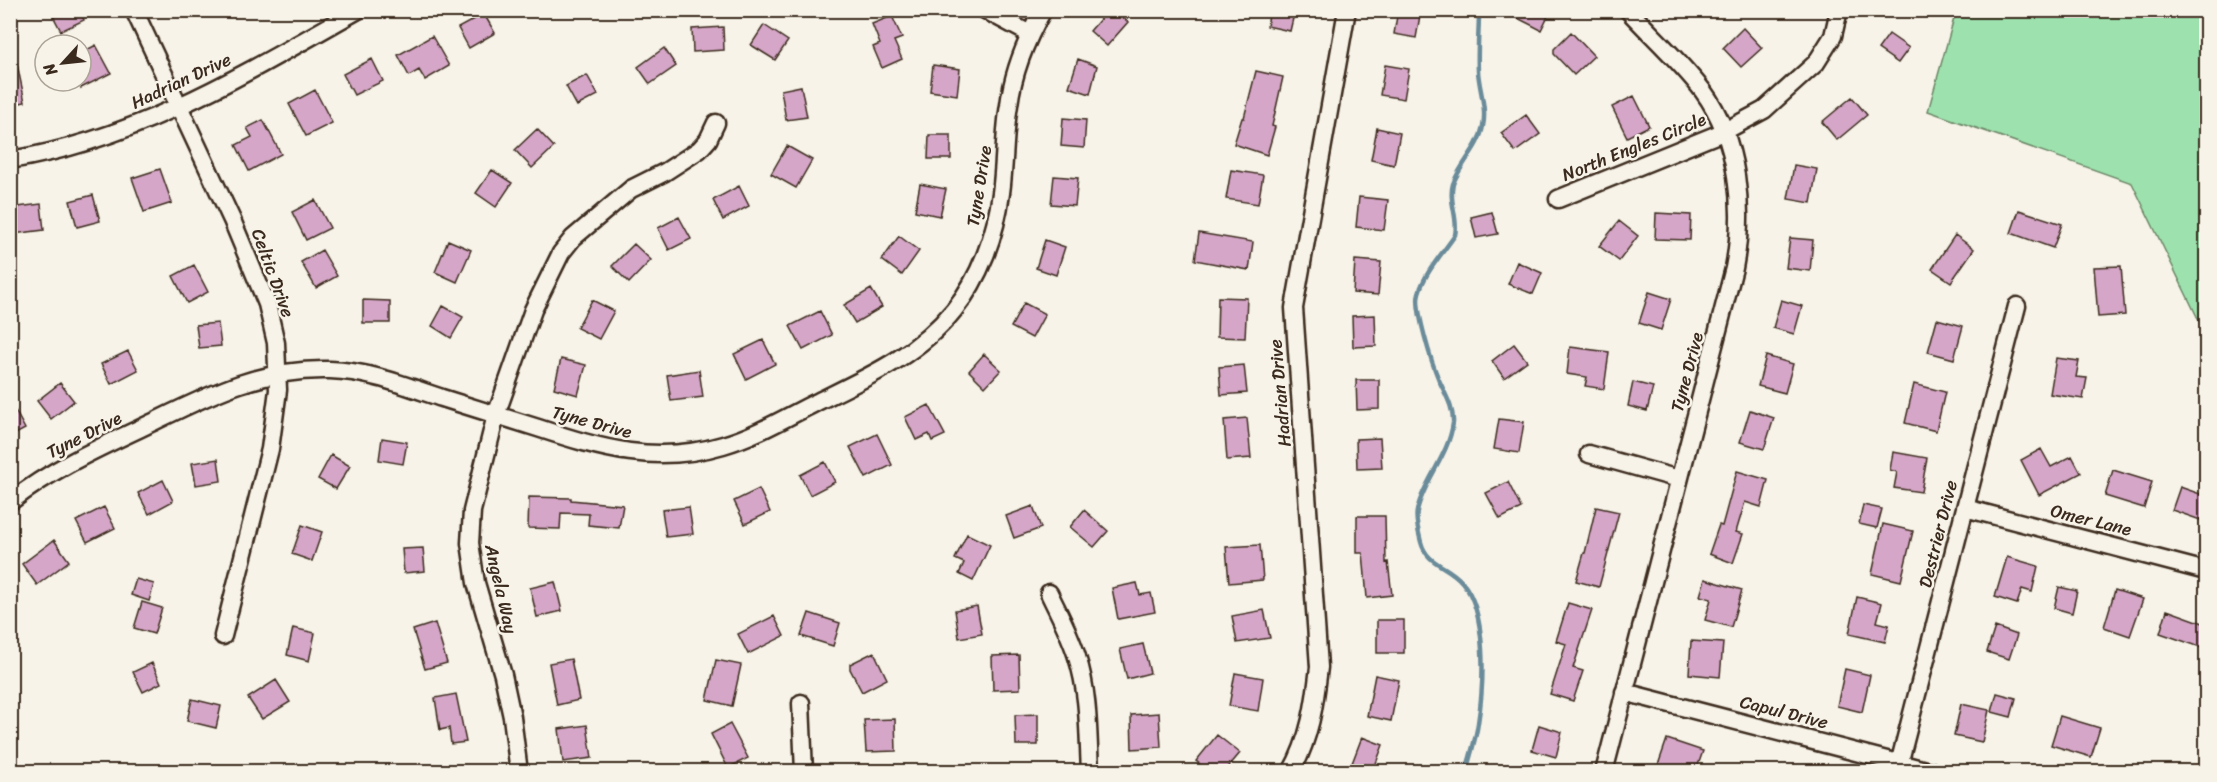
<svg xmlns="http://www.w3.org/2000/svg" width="2217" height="782" font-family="Sriracha,sans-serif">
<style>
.green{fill:#9de2ae;stroke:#6c8666;stroke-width:1.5}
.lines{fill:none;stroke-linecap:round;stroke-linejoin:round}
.stream{stroke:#6b8b9a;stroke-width:4.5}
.building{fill:#d5a6c7;stroke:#3b2a1e;stroke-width:1.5}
.minor-casing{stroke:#3b2a1e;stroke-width:21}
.minor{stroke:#f7f3e8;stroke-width:16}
.labels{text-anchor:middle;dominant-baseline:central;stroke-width:5;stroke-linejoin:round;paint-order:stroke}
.street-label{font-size:18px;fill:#3b2a1e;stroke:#f7f3e8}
</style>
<rect width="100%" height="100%" fill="#f7f3e8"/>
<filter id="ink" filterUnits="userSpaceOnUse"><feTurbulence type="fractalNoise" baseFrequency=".0167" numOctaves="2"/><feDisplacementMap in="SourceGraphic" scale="12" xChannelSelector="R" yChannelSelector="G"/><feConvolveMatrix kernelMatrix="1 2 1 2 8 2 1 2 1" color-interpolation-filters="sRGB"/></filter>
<g filter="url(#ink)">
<!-- green -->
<path class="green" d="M1956 11H2206V335L2132 183 1928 111Z"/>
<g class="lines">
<!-- stream -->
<path class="stream" d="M1466 772C1470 756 1476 739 1478 723 1484 685 1488 612 1462 582 1448 565 1427 565 1421 542 1419 534 1415 520 1417 511 1423 482 1449 455 1453 423 1454 408 1445 394 1439 380 1432 364 1414 307 1419 293 1425 272 1443 253 1455 235 1459 218 1448 201 1453 184 1460 164 1479 148 1483 126 1487 108 1479 89 1478 71 1477 51 1479 30 1479 10"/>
</g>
<!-- building -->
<path class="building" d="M50 10H79L84 20 61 31Z
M1108 10H1115L1128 22 1107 46 1090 31Z
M1270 10H1295L1290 31 1267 26Z
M1398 10H1421L1416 38 1394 34Z
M1502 10H1551L1541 30Z
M484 14 495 33 469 48 458 28Z
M892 16 902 38 894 41 902 59 882 68 873 47 880 44 872 24Z
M764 25 788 41 775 60 751 45Z
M723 27 724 50 693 52 692 29Z
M1743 28 1762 48 1741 67 1723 48Z
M1571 32 1594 56 1574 75 1554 54V49Z
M1889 34 1909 48 1898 63 1878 49Z
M432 36 449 66 425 80 419 70 409 76 398 55Z
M96 45 111 73 81 88V53Z
M664 48 676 66 650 84 638 67Z
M10 59H16L25 102 10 105Z
M372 59 383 81 354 95 343 74Z
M1078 59 1097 66 1090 94 1069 87Z
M933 65 960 69 957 95 930 91Z
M1385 65 1409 69 1404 99 1380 95Z
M1256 71 1283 77 1272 126 1275 127 1267 155 1234 144 1242 118H1244Z
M587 75 598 95 577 106 566 86Z
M801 86 807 117 786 120 781 90Z
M315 90 332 123 306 136 289 104Z
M1634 96 1649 126 1627 137 1612 107Z
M1852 97 1867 115 1837 140 1822 122Z
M1526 115 1540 134 1515 152 1501 133Z
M1063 118 1086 120 1084 148 1061 146Z
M263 120 281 154 249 171 236 145 252 137 247 128Z
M1377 128 1400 133 1394 165 1371 160Z
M537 129 554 147 532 168 515 150Z
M929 135H951V159H928Z
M787 146 812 160 796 188 771 174Z
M1794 165 1817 169 1811 203 1788 199Z
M160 169 172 203 144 212 132 178Z
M492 170 512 183 496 207 476 193Z
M1231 170 1263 175 1258 204 1226 199Z
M1054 176 1078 178 1075 206 1051 204Z
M920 184 946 189 940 216 915 211Z
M739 186 749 206 723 220 713 200Z
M93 195 100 221 77 227 70 201Z
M1359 197 1388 200 1384 230 1356 227Z
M315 200 330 228 306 240 292 212Z
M41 204 44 230 13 234 10 208Z
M2019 210 2062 224 2053 248 2011 233Z
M1492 212 1498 234 1476 238 1471 217Z
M1656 213 1691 215 1690 240 1655 239Z
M679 217 691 239 669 250 658 228Z
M1619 221 1638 236 1619 261 1599 246Z
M1199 233 1253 242 1249 270 1195 260Z
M1955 235 1974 249 1951 282 1932 269Z
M899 236 919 251 902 275 882 260Z
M1790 238 1813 240 1810 271 1786 268Z
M448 240 471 250 457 282 435 272Z
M1045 240 1065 247 1056 275 1036 268Z
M634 244 651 260 629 283 612 266Z
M322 250 337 276 316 288 301 262Z
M1355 260 1381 262 1378 295 1353 293Z
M1517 262 1542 273 1533 294 1508 284Z
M194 265 208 292 187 303 173 276Z
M2121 266 2125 315 2098 317 2094 267Z
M871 289 882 307 855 323 844 305Z
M1649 292 1671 299 1661 330 1639 323Z
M1218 297 1247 298 1245 338 1217 337Z
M363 300 390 301V323H363Z
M592 300 614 311 599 339 577 328Z
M1781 300 1802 306 1794 334 1773 328Z
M1024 303 1045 314 1032 338 1011 327Z
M443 306 463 317 451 338 432 326Z
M820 311 832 335 803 350 790 326Z
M1375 315 1376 346 1353 347 1352 316Z
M1937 319 1963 326 1954 359 1928 352Z
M218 323 221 346 199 348 196 325Z
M763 340 775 364 746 379 734 354Z
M1514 344 1527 361 1504 378 1492 361Z
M1570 347 1609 352 1604 389 1585 386 1587 377 1567 374Z
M128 351 138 370 111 384 101 364Z
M984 354 1001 370 985 387 969 371Z
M1766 356 1793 364 1785 393 1758 386Z
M2056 358 2079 361 2076 377 2087 378 2083 399 2050 394Z
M561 359 586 365 578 395 554 388Z
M1244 365 1247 393 1221 395 1219 367Z
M699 370 703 397 671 401 667 375Z
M1356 380H1379V409L1357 410Z
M1633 382 1653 387 1647 411 1628 406Z
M60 383 74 401 51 419 37 401Z
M1914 384 1945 392 1936 431 1905 423Z
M10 401 25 429 10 437Z
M929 405 945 435 932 441 929 434 916 440 905 417Z
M1750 410 1774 418 1764 449 1740 442Z
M1247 418 1251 458 1227 460 1224 420Z
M1499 419 1524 422 1519 453 1494 449Z
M877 434 892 465 866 478 850 447Z
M382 438 407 442 403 464 379 460Z
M1380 438 1382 468 1357 469 1356 439Z
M2041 449 2051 467 2072 456 2081 473 2039 495 2021 460Z
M1893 452 1927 458 1921 492 1894 488 1897 472 1890 470Z
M331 455 350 466 336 489 318 479Z
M218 459 221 481 196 485 192 463Z
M825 462 835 482 810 495 800 475Z
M2113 470 2152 482 2144 508 2105 496Z
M1737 471 1768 480 1761 507 1745 502 1736 532 1743 534 1733 563 1709 554 1719 525 1722 526Z
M163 480 173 501 149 514 138 493Z
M1508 482 1521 508 1500 519 1486 493Z
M2180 487 2206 496V522L2172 510Z
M759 489 770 512 745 524 734 501Z
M529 497 571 498V500L623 505 619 528 588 525 589 514 561 513 560 529 528 528Z
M1863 505 1882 509 1877 528 1859 524Z
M1033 506 1041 528 1014 538 1006 516Z
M104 507 115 528 87 542 76 521Z
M689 507 693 534 666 537 662 510Z
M1596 507 1619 512 1599 587 1576 581 1584 553H1585Z
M1084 510 1108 531 1094 547 1070 527Z
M1357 516H1385L1386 563 1388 562 1392 595 1367 598 1363 553H1357Z
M1883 524 1913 531 1901 581 1872 574Z
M302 525 322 532 312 561 292 554Z
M967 534 990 545 973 581 959 574 964 563 955 559Z
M54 540 69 561 37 585 22 564Z
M1260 545 1263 580 1229 583 1226 547Z
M423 548 425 571 404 573 402 549Z
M2007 557 2038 566 2032 592 2022 589 2017 604 1995 597Z
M136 579 154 584 149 601 131 595Z
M1705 579 1742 590 1731 627 1705 620 1711 599 1700 596Z
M555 582 562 611 537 617 530 588Z
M1137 583 1140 595 1151 593 1155 612 1118 619 1112 588Z
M2059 587 2077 591 2072 613 2054 608Z
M2115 590 2143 599 2130 636 2104 627Z
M1857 597 1882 603 1877 622 1889 625 1885 642 1849 634Z
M142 602 162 608 154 634 134 628Z
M1568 603 1592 610 1573 668 1583 671 1573 701 1550 694 1566 644 1556 641Z
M977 606 982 634 959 638 955 610Z
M1264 610 1270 638 1237 643 1232 616Z
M2167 610 2206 624V649L2160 633Z
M809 613 840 623 833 646 801 636Z
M774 616 784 636 748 654 738 634Z
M1377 620H1404V653H1377Z
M435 623 447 663 425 669 413 630Z
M1995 627 2017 635 2009 659 1987 652Z
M293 628 315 633 309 661 287 655Z
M1691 641 1723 643 1720 677 1689 674Z
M1143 644 1150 673 1127 679 1120 649Z
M874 652 887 679 862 692 850 669V664Z
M1019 655 1020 689 993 690 992 656Z
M571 659 579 700 557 705 549 663Z
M716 660 741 665 732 706 707 700Z
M152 663 161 683 143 692 133 672Z
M1845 669 1870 675 1862 712 1837 706Z
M1235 673 1263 678 1258 711 1229 706Z
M1375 675 1399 680 1391 721 1367 716Z
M276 680 290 702 262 719 248 698Z
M1997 693 2016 698 2011 717 1992 712Z
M456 694 466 742 451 744 449 728 440 730 435 698Z
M192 699 221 706 216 728 187 721Z
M1961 704 1989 710 1982 742 1954 736Z
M1159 713 1161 747 1132 749 1131 715Z
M1038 714V745H1016L1015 715Z
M2060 716 2100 728 2091 757 2051 745Z
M895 719 896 751 866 752 864 720Z
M730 724 748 758 728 768 711 734Z
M587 725 592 758 563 762 559 729Z
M1539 725 1562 732 1556 757 1532 750Z
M1217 735 1240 753 1225 771H1209L1196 761Z
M1362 737 1383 745 1373 771H1349Z
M1667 739 1703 751 1696 771H1656Z"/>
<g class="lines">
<!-- minor casing -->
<g class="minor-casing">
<path id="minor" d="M134 10 232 220 267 304 276 343 278 390 270 449 223 636
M985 10 1030 34
M10 160C137 140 248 72 358 10
M1558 199 1723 132 1764 110 1816 63 1833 36 1839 10
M1589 454 1679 479
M10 502C52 469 98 448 145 426 207 396 259 368 330 370 369 371 406 386 442 398 474 408 506 418 538 428 602 449 656 465 723 445 755 436 785 418 815 403 866 378 917 356 954 310 980 278 996 234 1001 193 1005 164 1004 134 1009 105 1013 72 1026 40 1043 10
M1965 508 2206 571
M1049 593C1059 614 1070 634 1077 657 1089 693 1088 733 1090 772
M1624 692 1933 772
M801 703 804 772
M519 772 512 717 503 675 476 583 470 543 472 511 496 415 533 310 561 253 573 238 631 189 665 172 699 150 708 140 716 123
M1291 772C1310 739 1315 703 1319 667L1294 308 1347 10
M1604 772 1734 268C1745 211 1739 140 1703 91 1681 62 1653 37 1628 10
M1897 772 2017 306"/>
</g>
<!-- minor -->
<use href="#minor" class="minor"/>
</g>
</g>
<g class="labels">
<!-- street labels -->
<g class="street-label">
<text transform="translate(181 81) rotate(-25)">Hadrian Drive</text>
<text transform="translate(1634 147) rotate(-22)">North Engles Circle</text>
<text transform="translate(979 186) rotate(-81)">Tyne Drive</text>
<text transform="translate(273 273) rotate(70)">Celtic Drive</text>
<text transform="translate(1687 372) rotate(-75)">Tyne Drive</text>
<text transform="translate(1280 393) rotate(-95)">Hadrian Drive</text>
<text transform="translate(592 422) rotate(15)">Tyne Drive</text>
<text transform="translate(84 435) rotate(-27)">Tyne Drive</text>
<text transform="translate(2091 520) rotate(14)">Omer Lane</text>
<text transform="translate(1938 534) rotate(-76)">Destrier Drive</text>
<text transform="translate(501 589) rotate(77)">Angela Way</text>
<text transform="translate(1784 712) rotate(14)">Capul Drive</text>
</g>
</g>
<!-- margin -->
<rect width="2217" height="782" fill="none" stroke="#f7f3e8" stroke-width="36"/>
<rect x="18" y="18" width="2181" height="746" fill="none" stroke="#3b2a1e" stroke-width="2" filter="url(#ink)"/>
<!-- north arrow -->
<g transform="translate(63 63) rotate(243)"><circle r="28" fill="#f7f3e8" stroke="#aca397" stroke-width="1.5"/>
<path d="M0-4.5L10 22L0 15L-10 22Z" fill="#3b2a1e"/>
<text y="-9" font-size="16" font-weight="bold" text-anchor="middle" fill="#3b2a1e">N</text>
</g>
</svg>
